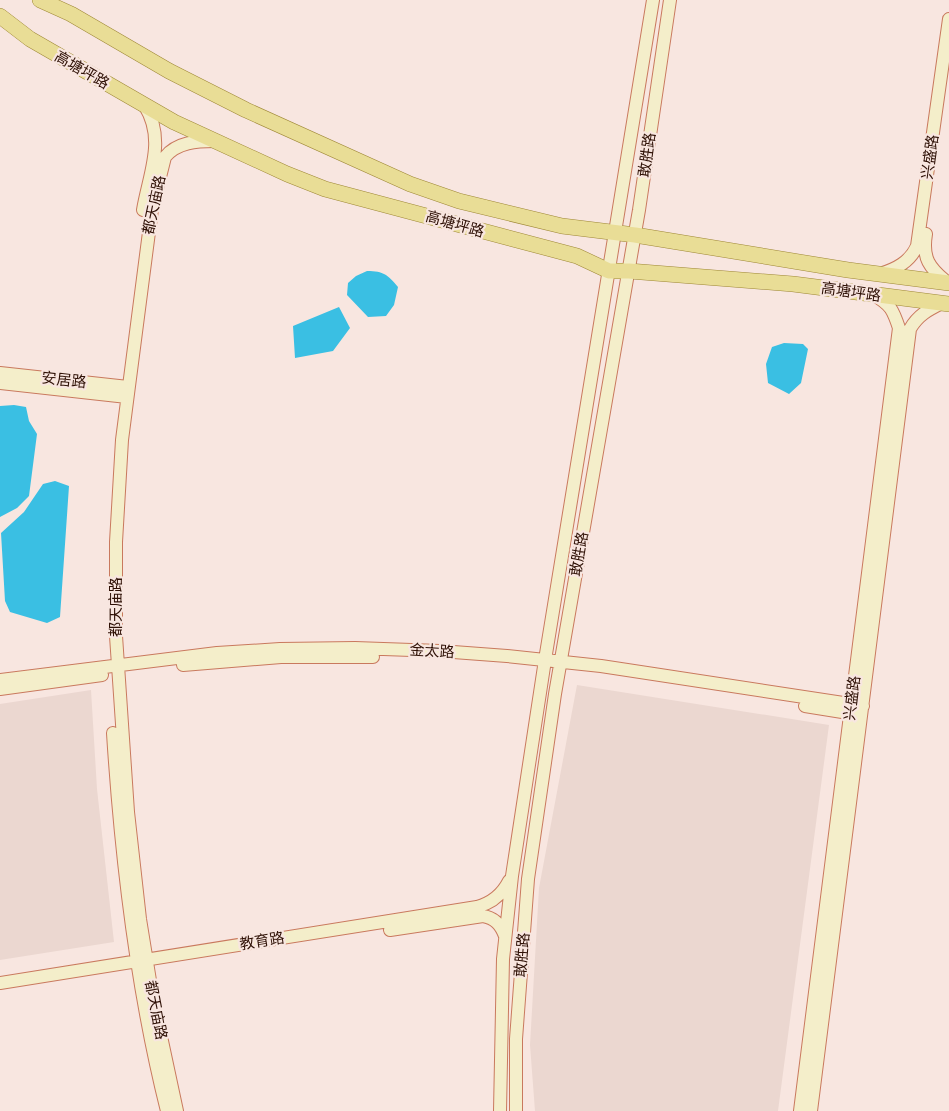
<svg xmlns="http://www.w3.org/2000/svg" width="949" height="1111" font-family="Signika,'Noto Sans SC',sans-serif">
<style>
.built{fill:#ebd7d0}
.water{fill:#3abfe3}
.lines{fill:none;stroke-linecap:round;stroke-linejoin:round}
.secondary-casing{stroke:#c9795e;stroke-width:14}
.primary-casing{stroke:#9e8736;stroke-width:16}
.secondary{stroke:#f4eeca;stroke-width:12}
.primary{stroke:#e9dd96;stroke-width:15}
.labels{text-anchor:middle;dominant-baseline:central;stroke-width:4.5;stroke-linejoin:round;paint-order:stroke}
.street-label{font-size:15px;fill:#2e1005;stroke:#f8e6e0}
</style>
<rect width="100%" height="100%" fill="#f8e6e0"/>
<!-- built -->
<path class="built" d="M577 685 829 725 778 1111H535L530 1045 539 888Z
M91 690 97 789 114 942 0 960V704Z"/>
<!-- water -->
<path class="water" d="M367 271C384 271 388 275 398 287L394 305 386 316 368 317 347 295 348 283 356 276Z
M339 307 350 328 333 351 295 358 293 326Z
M784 343 803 344 808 349 801 383 789 394 768 383 766 364 772 347Z
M14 405 26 407 29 421 37 434 29 496 17 508 0 517V406Z
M55 481 69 486 60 617 47 623 10 612 5 601 1 533 24 512 43 484Z"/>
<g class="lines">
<!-- secondary casing -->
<g class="secondary-casing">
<path id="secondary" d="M143 210C149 174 166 140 145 106
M926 234C922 258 929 268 948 283
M880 274C896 269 910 262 917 246L949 19
M0 373 128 387
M0 383 127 397
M183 665 281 657H373
M0 680 217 653 280 649 355 648 440 651 507 656 601 666 863 706
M0 689 102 675
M805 706 861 715
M113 733C121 859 136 988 167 1111
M390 930 483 916C495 918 501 925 505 936
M0 983 477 907C492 903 502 895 509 881
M177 1111 153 999 140 919 128 812 116 636V542L122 440 152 209 165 157C177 142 197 141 215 141
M500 1111 503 959 512 876 545 660 653 0
M516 1111V1039L528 879 555 694 639 210 670 0
M800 1111 899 328C893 310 891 305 874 295
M811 1111 910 329C918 315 928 310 942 303"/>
</g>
<!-- primary casing -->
<g class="primary-casing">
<path id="primary" d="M40 0 71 14 169 71 246 110 410 184 459 201 562 226 635 235 848 270 949 283
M0 16 30 39 174 122 287 174 325 189 577 256 609 271H629L793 284 949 304"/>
</g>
<!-- secondary -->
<use href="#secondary" class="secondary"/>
<!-- primary -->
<use href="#primary" class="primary"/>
</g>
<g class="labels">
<!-- street labels -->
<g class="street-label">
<text transform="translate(82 70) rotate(30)">高塘坪路</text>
<text transform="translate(647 155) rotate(-82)">敢胜路</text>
<text transform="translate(930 157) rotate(-82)">兴盛路</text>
<text transform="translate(154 205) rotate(-78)">都天庙路</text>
<text transform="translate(455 224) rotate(16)">高塘坪路</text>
<text transform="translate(851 292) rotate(8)">高塘坪路</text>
<text transform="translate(64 380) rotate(6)">安居路</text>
<text transform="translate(579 554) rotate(-80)">敢胜路</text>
<text transform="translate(116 607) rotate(-90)">都天庙路</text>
<text transform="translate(432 651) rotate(3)">金太路</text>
<text transform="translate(852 698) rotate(-83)">兴盛路</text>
<text transform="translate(262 941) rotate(-9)">教育路</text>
<text transform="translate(522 955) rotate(-85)">敢胜路</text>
<text transform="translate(156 1010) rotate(79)">都天庙路</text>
</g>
</g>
</svg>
